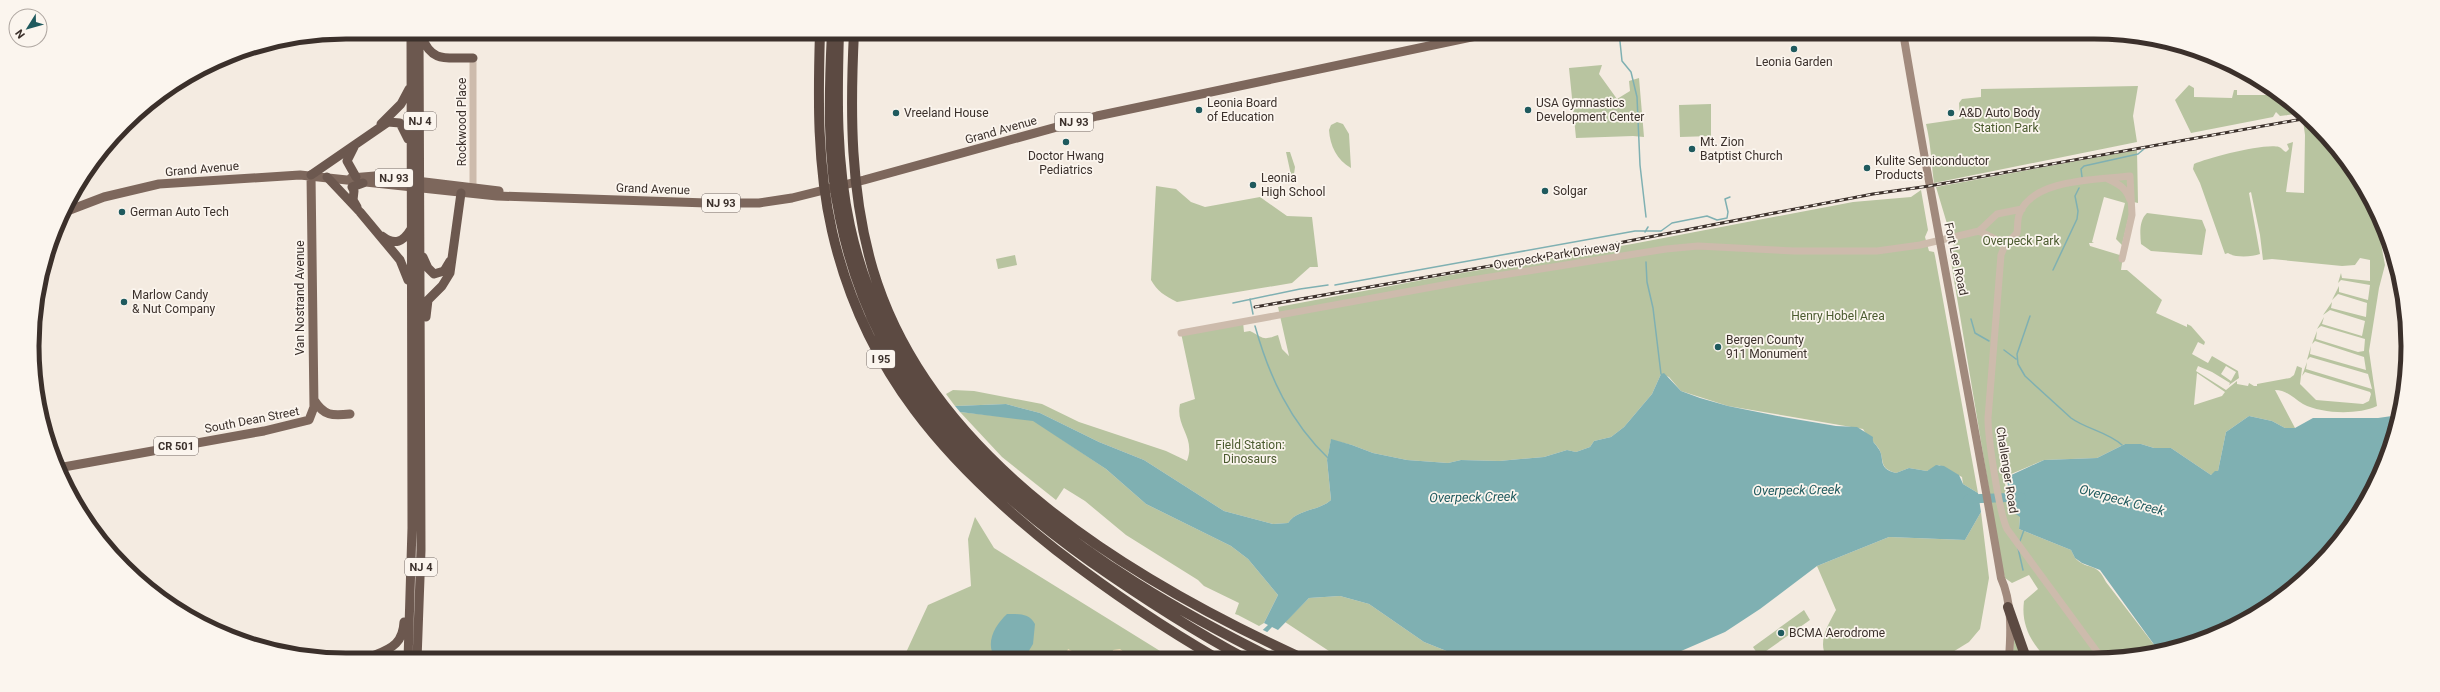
<svg xmlns="http://www.w3.org/2000/svg" width="2440" height="692" font-family="Roboto,sans-serif">
<style>
.green{fill:#b8c4a0;fill-rule:evenodd}
.sand{fill:#efdcb8}
.water{fill:#7fb0b2}
.pier{fill:#f4ebe1}
.lines{fill:none;stroke-linecap:round;stroke-linejoin:round}
.stream{stroke:#7fb0b2;stroke-width:1.5}
.river{stroke:#7fb0b2;stroke-width:9}
.tertiary{stroke:#cdbbac;stroke-width:7}
.secondary{stroke:#a18a7d;stroke-width:8}
.primary{stroke:#7d675c;stroke-width:9}
.trunk{stroke:#6c584f;stroke-width:9}
.motorway{stroke:#5c4a42;stroke-width:10}
.rail-casing{stroke:#3b302b;stroke-width:3}
.rail{stroke:#fbf5ee;stroke-width:1.5;stroke-dasharray:4.5;stroke-linecap:butt}
.poi-dot{fill:#1f5a5e;stroke:#fbf5ee;stroke-width:1.5}
.labels{text-anchor:middle;dominant-baseline:central;stroke-width:3.5;stroke-linejoin:round;paint-order:stroke}
.shield{fill:#fbf5ee;stroke:#756b66;stroke-width:1}
.shield-label{font-size:11px;font-weight:bold;fill:#3b302b}
.poi-label{font-size:12px;fill:#3b302b;stroke:#fbf5ee;text-anchor:start}
.street-label{font-size:12px;fill:#3b302b;stroke:#fbf5ee}
.park-label{font-size:12px;fill:#4a5a2e;stroke:#fbf5ee}
.water-label{font-size:13px;font-style:italic;fill:#1f5a5e;stroke:#fbf5ee}
.rim{fill:none;stroke:#3b302b;stroke-width:5}
</style>
<rect width="100%" height="100%" fill="#f4ebe1"/>
<!-- green -->
<path class="green" d="M1602 65 1599 74 1617 99 1630 91 1629 81 1639 78 1644 137 1633 136 1576 138 1569 68Z
M2189 85 2194 88V97L2232 98 2234 90H2237V95H2276L2279 99 2286 100 2316 124 2355 171 2369 197 2366 199 2371 201 2374 207 2385 265 2379 288 2369 351 2377 406C2358 415 2322 414 2303 404 2293 398 2287 390 2275 390L2295 428H2285L2272 421 2249 416 2226 432 2218 471 2211 475 2171 448H2154L2141 444H2125L2097 458 2044 460 2004 477 2009 509 2020 516 2019 529 2071 550C2073 553 2074 557 2076 559 2089 571 2096 561 2106 582L2158 650 2135 657H2045C2030 641 2021 624 2024 601L2038 589 2029 575 2012 583 2005 578 2002 567 1949 250 1954 247 1936 187 2137 150 2138 203 2129 201 2130 211 2122 245 2116 239 2125 203 2104 197 2092 242 2094 243H2089L2090 246 2123 256 2121 270H2127L2162 300 2156 313 2187 327V324L2191 326 2205 342 2204 345 2198 342 2192 354 2208 363 2212 356 2238 371 2239 378 2229 385 2230 383 2212 372 2198 366 2196 371 2226 390 2237 381V384L2248 386 2249 383 2254 386H2257V384L2290 378 2294 375 2297 366 2302 368 2300 384 2316 400 2363 404 2369 401 2371 394 2370 392 2305 372 2302 376 2307 362 2306 369 2372 389 2368 374 2310 357 2307 360 2311 346 2310 354 2366 370 2364 357 2315 341 2312 344 2317 331 2316 339 2358 352 2364 351 2365 339 2321 326 2317 329 2324 317 2322 324 2362 336 2365 321 2330 310 2323 315 2332 302 2331 308 2366 317 2367 303 2338 294 2332 300 2339 286V292L2368 300 2370 285 2341 280 2338 283 2341 273 2342 278 2370 281V260L2360 258 2355 265 2342 266 2272 259 2263 260 2260 235 2251 192 2249 193 2260 254C2252 257 2235 258 2228 253L2225 254 2200 183 2193 169 2194 164C2208 158 2264 143 2279 147 2282 148 2283 151 2286 152L2289 149 2287 144 2293 142 2286 192 2304 193 2305 135 2302 113 2280 116 2276 112 2273 117 2191 133 2175 100ZM2226 366 2236 372 2231 381 2221 374ZM2197 373 2225 392 2222 396 2194 405Z
M2138 86 2133 116 2137 142 1934 183C1931 162 1931 144 1926 124L1960 119 1959 103 1962 99 1981 97V89Z
M1711 104V136L1680 137 1679 105Z
M1337 122 1343 124 1349 134 1351 168C1337 160 1330 146 1329 130L1331 125Z
M1286 152H1290L1295 167 1294 174 1291 175Z
M1156 186 1176 189 1191 202 1205 207 1260 197 1287 216 1312 217 1318 267H1310L1292 283 1177 302C1165 296 1157 291 1151 280Z
M1921 190 1928 230 1925 237 1929 251 1934 252 1935 256 1978 493 1963 484 1962 477 1939 465 1927 471 1909 468 1896 473C1878 468 1885 460 1879 449 1874 441 1867 437 1863 429L1728 406 1681 391 1669 377 1661 374 1652 394 1624 427 1611 437 1594 441 1590 447 1576 452 1567 450 1544 457 1499 461 1461 460 1448 463 1407 460 1373 453 1352 445 1331 440 1327 460 1331 500C1319 511 1297 509 1288 523L1273 524 1224 511 1144 460 1099 442 1040 413 1006 404 955 406 946 394 953 390 974 391 1042 404 1079 422 1166 451 1187 461C1196 437 1175 427 1180 404L1195 399 1181 333 1243 322 1244 332 1250 331C1264 338 1262 341 1278 335L1282 349 1289 356 1278 307 1433 278 1632 244 1853 202 1911 197Z
M2147 213 2202 220 2206 230 2202 255 2151 251 2141 244C2140 234 2139 220 2147 213Z
M1015 255 1017 265 998 269 996 259Z
M960 412 1033 420 1106 469 1146 504 1231 546 1248 559 1278 595 1264 623 1259 626 1238 615 1235 614 1239 603 1204 586 1198 580 1126 535 1085 501 1064 488 1056 500 1002 457Z
M1981 512 1989 578 1980 629 1969 642 1943 658H1827C1817 642 1828 625 1836 610L1817 566 1889 537 1965 540Z
M975 517 994 548 1173 659H903L928 605 971 586 968 539Z
M1340 596 1369 604 1424 642 1464 658 1350 659 1329 651 1285 622 1309 598Z
M1804 610 1810 620 1759 656 1753 647Z
M2014 638 2022 658H2013Z"/>
<!-- sand -->
<path class="sand" d="M1068 649 1074 652 1075 659 1066 654Z
M1120 649 1124 652V657L1112 654 1113 650Z"/>
<!-- water -->
<path class="water" d="M1664 373 1681 391 1700 398 1728 406 1783 417 1836 426 1857 427 1873 437C1872 443 1875 443 1878 448 1886 458 1876 468 1896 473L1909 468 1927 471 1936 465 1944 466 1959 475 1963 484 1978 493 1981 512 1965 540 1889 537 1817 566 1760 609 1725 632 1665 658H1464L1424 642 1369 604 1340 596 1309 598 1278 630 1272 627 1242 659H1232L1268 625 1264 623 1278 595 1248 559 1231 546 1146 504 1106 469 1033 421 960 412 955 406 1006 404 1040 413 1099 442 1144 460 1224 511 1273 524 1288 523C1297 509 1319 511 1331 500L1327 460 1331 439 1352 445 1373 453 1407 460 1448 463 1461 460 1499 461 1544 457 1567 450 1576 452 1590 447 1594 441 1611 437 1624 427 1652 394 1661 374Z
M2399 415 2366 503 2301 582 2233 628 2158 650 2100 570 2082 563 2075 558 2071 550 2019 529 2020 517 2010 510 2007 477 2044 460 2097 458 2125 444H2141L2154 448H2171L2211 475 2215 471H2218L2226 432 2249 416 2272 421 2285 428H2295L2313 418H2378Z
M1007 614C1019 614 1029 613 1035 624L1033 644 1024 659H996C984 644 995 625 1007 614Z"/>
<!-- pier -->
<path class="pier" d="M1261 629 1269 633 1245 659H1230Z"/>
<g class="lines">
<!-- stream -->
<path class="stream" d="M1619 32 1622 61 1631 72 1637 97 1640 165 1646 217
M2082 177 2081 169 2084 166 2138 154 2144 149
M1645 232 1648 227
M1646 262 1647 282 1653 308 1661 374
M2053 270 2077 219 2078 211 2075 196 2079 188
M1335 285 1635 231H1661L1672 223 1707 216 1717 220 1727 218 1728 212 1725 199 1730 197
M1250 299 1253 314
M1233 303 1300 289 1328 285
M2030 316 2017 354 2018 364 2025 376 2071 418C2086 429 2108 432 2122 445
M1971 319 1975 333 1989 341
M1255 326C1269 376 1290 422 1329 459
M2004 350 2016 359
M2020 541 2024 530
M2018 548 2023 570"/>
<!-- river -->
<path class="river" d="M1968 499 2021 497"/>
<!-- tertiary -->
<path class="tertiary" d="M473 58V187
M2108 179C2119 184 2126 188 2130 200
M1979 231 1999 241H2009L2017 233C2018 227 2017 221 2019 215 2031 178 2099 180 2130 176L2132 215 2122 259
M2010 240 2005 245 2001 255 1988 418C1988 438 1999 512 2007 529L2101 657
M1181 333 1465 281 1666 249 1698 246 1794 251H1877L1920 245 1979 231 1997 214 2022 209
M353 660 375 655"/>
<!-- secondary -->
<path class="secondary" d="M1903 32C1933 214 1970 395 2001 578 2012 602 2011 632 2009 658"/>
<!-- primary -->
<path class="primary" d="M351 178 375 176 499 191
M62 213 104 197 159 184 300 175 497 196 707 203H759L792 198 864 180 1097 116 1495 32
M314 400C324 416 332 416 350 414
M58 468 264 431 309 420 314 407 311 175"/>
<!-- trunk -->
<path class="trunk" d="M422 37C432 64 448 57 473 58
M381 124 401 104 409 89
M354 147 347 161 356 177
M311 175 388 122 400 123 408 139
M327 177 360 212 400 260 408 280
M357 207 353 200 354 191 352 187 363 183
M382 236C395 246 403 242 411 229
M423 257 428 268 434 274 444 271 450 261
M426 317 428 300 442 286 450 273 461 193
M375 655C393 648 403 642 404 622
M377 656 392 657 398 660
M408 660 412 528 411 32
M417 660 421 550 419 32"/>
<!-- motorway -->
<path class="motorway" d="M820 32C818 98 817 165 832 231 864 371 946 463 1056 550 1108 590 1162 627 1218 659
M832 32C829 94 827 157 840 218 872 375 965 472 1091 562 1141 597 1192 630 1246 659
M839 32C837 97 836 162 850 226 897 441 1088 567 1274 659
M854 32C850 112 850 192 873 270 930 461 1133 581 1304 659
M2008 607 2026 658"/>
<!-- rail casing -->
<g class="rail-casing">
<path id="rail" d="M1255 307 1587 249 1873 194 1929 186 2308 118"/>
</g>
<!-- rail -->
<use href="#rail" class="rail"/>
</g>
<!-- markers -->
<g class="poi-dot">
<circle cx="1794" cy="49" r="4"/>
<circle cx="1199" cy="110" r="4"/>
<circle cx="1528" cy="110" r="4"/>
<circle cx="896" cy="113" r="4"/>
<circle cx="1951" cy="113" r="4"/>
<circle cx="1066" cy="142" r="4"/>
<circle cx="1692" cy="149" r="4"/>
<circle cx="1867" cy="168" r="4"/>
<circle cx="1253" cy="185" r="4"/>
<circle cx="1545" cy="191" r="4"/>
<circle cx="122" cy="212" r="4"/>
<circle cx="124" cy="302" r="4"/>
<circle cx="1718" cy="347" r="4"/>
<circle cx="1781" cy="633" r="4"/>
</g>
<g class="labels">
<!-- shield labels -->
<g class="shield">
<rect x="404" y="112" width="32" height="18" rx="3"/>
<rect x="1055" y="113" width="38" height="18" rx="3"/>
<rect x="375" y="169" width="38" height="18" rx="3"/>
<rect x="702" y="194" width="38" height="18" rx="3"/>
<rect x="867" y="350" width="28" height="18" rx="3"/>
<rect x="154" y="437" width="44" height="18" rx="3"/>
<rect x="405" y="558" width="32" height="18" rx="3"/>
</g>
<g class="shield-label">
<text x="420" y="121">NJ 4</text>
<text x="1074" y="122">NJ 93</text>
<text x="394" y="178">NJ 93</text>
<text x="721" y="203">NJ 93</text>
<text x="881" y="359">I 95</text>
<text x="176" y="446">CR 501</text>
<text x="421" y="567">NJ 4</text>
</g>
<!-- poi labels -->
<g class="poi-label">
<text x="1794" y="62" text-anchor="middle">Leonia Garden</text>
<text x="1207" y="103">Leonia Board<tspan x="1207" dy="14">of Education</tspan></text>
<text x="1536" y="103">USA Gymnastics<tspan x="1536" dy="14">Development Center</tspan></text>
<text x="904" y="113">Vreeland House</text>
<text x="1959" y="113">A&amp;D Auto Body</text>
<text x="1700" y="142">Mt. Zion<tspan x="1700" dy="14">Batptist Church</tspan></text>
<text x="1066" y="156" text-anchor="middle">Doctor Hwang<tspan x="1066" dy="14">Pediatrics</tspan></text>
<text x="1875" y="161">Kulite Semiconductor<tspan x="1875" dy="14">Products</tspan></text>
<text x="1261" y="178">Leonia<tspan x="1261" dy="14">High School</tspan></text>
<text x="1553" y="191">Solgar</text>
<text x="130" y="212">German Auto Tech</text>
<text x="132" y="295">Marlow Candy<tspan x="132" dy="14">&amp; Nut Company</tspan></text>
<text x="1726" y="340">Bergen County<tspan x="1726" dy="14">911 Monument</tspan></text>
<text x="1789" y="633">BCMA Aerodrome</text>
</g>
<!-- street labels -->
<g class="street-label">
<text transform="translate(462 122) rotate(-90)">Rockwood Place</text>
<text transform="translate(1001 130) rotate(-16)">Grand Avenue</text>
<text transform="translate(202 169) rotate(-5)">Grand Avenue</text>
<text transform="translate(653 189) rotate(2)">Grand Avenue</text>
<text transform="translate(1557 255) rotate(-9)">Overpeck Park Driveway</text>
<text transform="translate(1956 259) rotate(78)">Fort Lee Road</text>
<text transform="translate(300 298) rotate(-90)">Van Nostrand Avenue</text>
<text transform="translate(252 420) rotate(-11)">South Dean Street</text>
<text transform="translate(2007 470) rotate(81)">Challenger Road</text>
</g>
<!-- park labels -->
<g class="park-label">
<text x="2006" y="128">Station Park</text>
<text x="2021" y="241">Overpeck Park</text>
<text x="1838" y="316">Henry Hobel Area</text>
<text x="1250" y="445">Field Station:<tspan x="1250" dy="14">Dinosaurs</tspan></text>
</g>
<!-- water labels -->
<g class="water-label">
<text transform="translate(1797 490) rotate(-1)">Overpeck Creek</text>
<text transform="translate(1473 497) rotate(-1)">Overpeck Creek</text>
<text transform="translate(2122 500) rotate(15)">Overpeck Creek</text>
</g>
</g>
<!-- crop -->
<path d="M0 0H2440V692H0ZM346 39H2094A307 307 0 0 1 2401 346V346A307 307 0 0 1 2094 653H346A307 307 0 0 1 39 346V346A307 307 0 0 1 346 39Z" fill="#fbf5ee" fill-rule="evenodd"/>
<path class="rim" d="M346 39H2094A307 307 0 0 1 2401 346V346A307 307 0 0 1 2094 653H346A307 307 0 0 1 39 346V346A307 307 0 0 1 346 39Z"/>
<!-- north arrow -->
<g transform="translate(28 28) rotate(233)"><circle r="19" fill="#fbf5ee" stroke="#aea6a0"/>
<path d="M0-3L7 15L0 10L-7 15Z" fill="#1f5a5e"/>
<text y="-6" font-size="11" font-weight="bold" text-anchor="middle" fill="#3b302b">N</text>
</g>
</svg>
